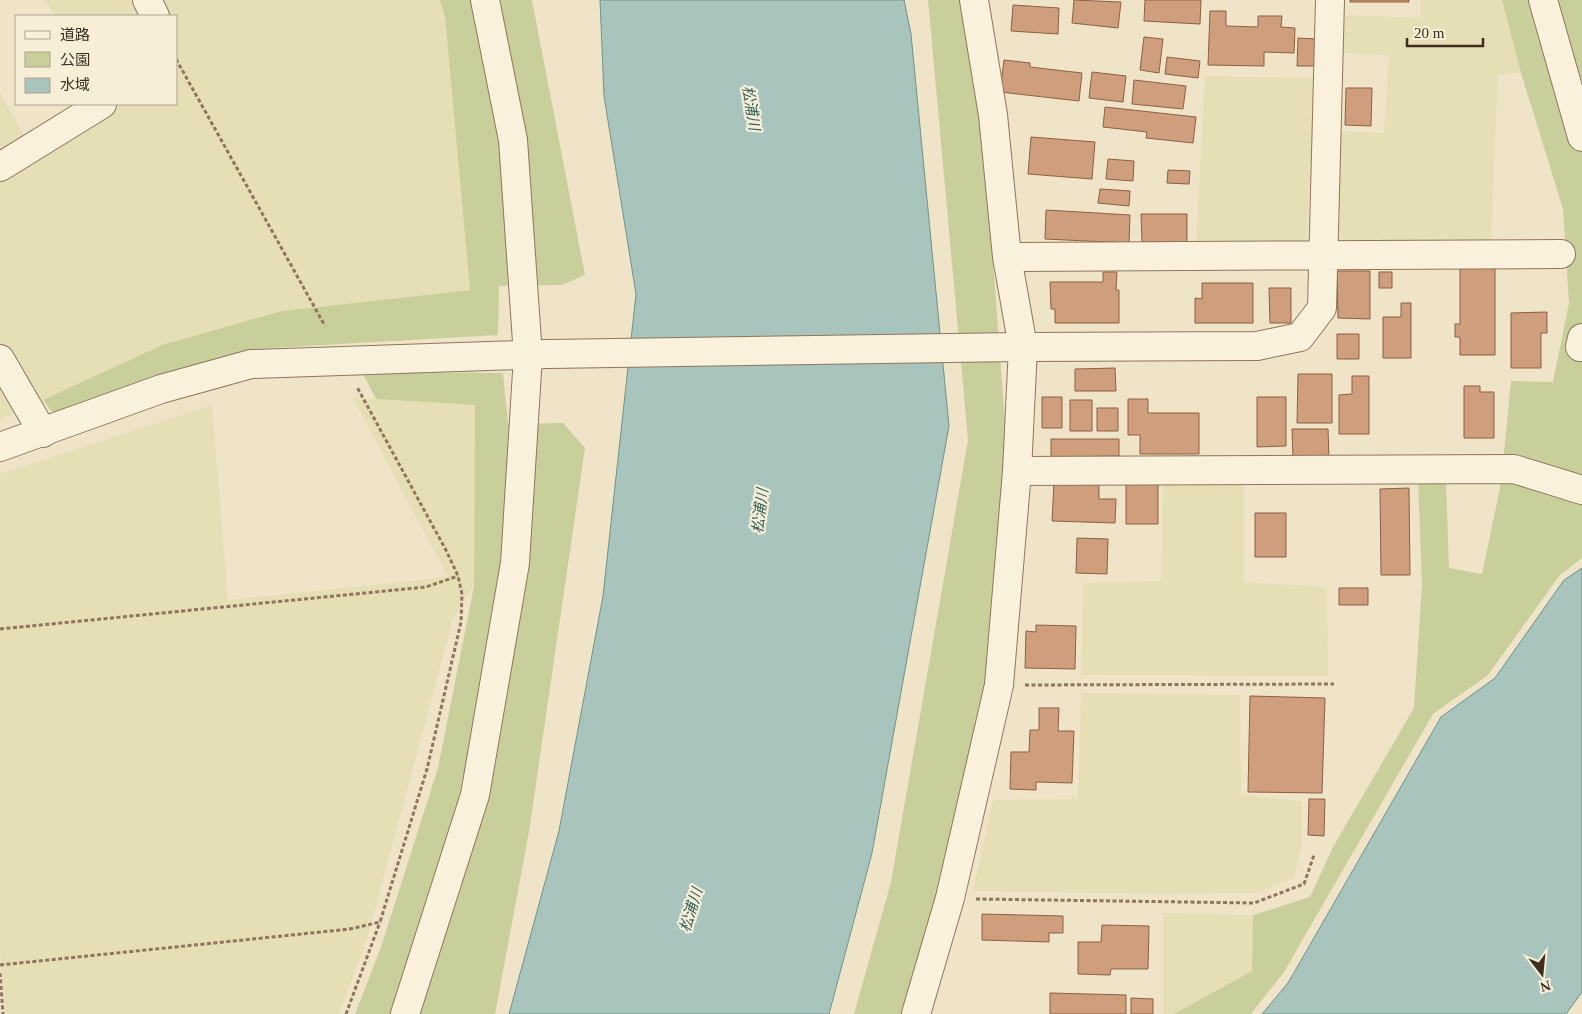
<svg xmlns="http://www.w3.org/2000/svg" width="1582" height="1014" font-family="'Times New Roman','Noto Sans JP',serif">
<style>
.farmland{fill:#e6deb5}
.green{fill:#c9cf9b}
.water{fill:#a9c4bc;stroke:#6f938a}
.building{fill:#cf9f7d;stroke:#8d5f41}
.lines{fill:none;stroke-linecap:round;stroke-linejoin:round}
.minor-casing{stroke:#8d765c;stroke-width:30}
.path{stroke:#8d765c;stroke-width:3;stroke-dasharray:4 2.5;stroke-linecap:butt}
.minor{stroke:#faf1dc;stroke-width:28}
.labels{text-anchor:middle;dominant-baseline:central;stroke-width:4.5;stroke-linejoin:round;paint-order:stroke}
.water-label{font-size:15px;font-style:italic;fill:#2f5d5a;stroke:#f7eed8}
</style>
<rect width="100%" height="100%" fill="#f0e4c8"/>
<!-- farmland -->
<path class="farmland" d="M45 0H440L445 17 470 290 282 311 162 345 0 420V93L35 155 111 104H176V16H55Z
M1421 0H1502L1521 73 1498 74 1491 243H1337L1339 131 1384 133 1389 55 1342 53 1345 15 1421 18Z
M1205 76 1316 78 1306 243H1196Z
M353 398 475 405 474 586 453 619 366 943 339 1014H5L0 952V474L212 405 228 600 448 577Z
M1163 477H1244V582L1327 587 1328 676 1081 675 1083 583 1161 581Z
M1081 693 1240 695 1241 795 1302 801V846L1294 878 1254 893 1162 894 973 891 993 800 1078 799Z
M1163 913 1253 915 1252 971 1174 1014H1163Z"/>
<!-- green -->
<path class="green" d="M440 0H532L585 275 562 285 499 286 498 335 252 349 163 374 55 416 43 400 162 345 282 311 470 290 445 17Z
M928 0H967L984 139 1008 464 992 686 944 896 905 1014H854L891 882 968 440Z
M1502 0H1582V558L1560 575 1488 675 1433 714 1284 972 1251 1014H1174L1252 971 1253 915 1310 897 1333 847 1414 708 1422 584 1418 480 1446 481 1449 568 1482 574 1501 483 1511 381 1553 382 1569 303 1563 209 1521 73Z
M362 372 503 373 508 424 563 423 585 448 529 832 495 1014H355L381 947 438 768 474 586 475 405 376 399Z"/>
<!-- water -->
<path class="water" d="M600 0H904L911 34 949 426 872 853 829 1014H509L559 831 603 596 636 294 604 96Z
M1582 568V992L1566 1014H1262L1288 983 1441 717 1495 678 1564 580Z"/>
<!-- building -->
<path class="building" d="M1074 0 1121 2 1118 28 1072 23Z
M1145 0H1201L1200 24 1144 21Z
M1350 0H1409V2H1350Z
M1013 5 1059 8 1058 34 1011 31Z
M1210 11H1226V26L1258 27V16H1282L1281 27 1295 28 1294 53 1264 52V66L1208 65Z
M1144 37 1163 39 1159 73 1140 70Z
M1298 38 1316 39 1315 66H1297Z
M1167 57 1200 61 1198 78 1165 74Z
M1004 60 1030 63V67L1082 73 1079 101 1000 92Z
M1092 72 1126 76 1123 102 1089 98Z
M1134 80 1186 86 1183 109 1132 104Z
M1346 88H1372L1371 126 1345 125Z
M1105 107 1196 117 1193 143 1146 138 1147 132 1103 127Z
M1031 137 1095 142 1092 179 1028 174Z
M1108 159 1134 161 1133 181 1106 179Z
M1168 170 1190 171 1189 184 1167 183Z
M1100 189 1130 191 1129 206 1098 203Z
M1046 210 1130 215 1129 243 1045 239Z
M1141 214H1187V242H1142Z
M1460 264H1495V355H1460V337H1455V324H1460Z
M1337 271H1370V319L1338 318Z
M1103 272H1117L1116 290H1119V323H1055V309H1051L1050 282H1103Z
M1379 272H1392V288H1379Z
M1202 283H1253V323H1195V298L1202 299Z
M1269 288H1291V323H1270Z
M1401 303H1411V358H1383V317H1401Z
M1547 312V333H1541V368H1511V313Z
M1337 334H1359V359H1337Z
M1115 368 1116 391H1075V369Z
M1298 374H1332V423H1297Z
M1352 376H1369V434H1339V395L1352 394Z
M1464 386H1480V392H1494V438H1464Z
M1042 397H1062V428H1042Z
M1257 397H1286V446L1257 447Z
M1128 399H1148V413H1199V454H1140V435H1128Z
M1070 400H1092V431H1070Z
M1097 408H1118V431H1097Z
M1292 429H1328L1329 458H1293Z
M1051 439H1119V456L1051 457Z
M1126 481H1158V524H1126Z
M1054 482 1099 484V499H1116L1115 523 1052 521Z
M1409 488 1410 575H1381L1380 489Z
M1255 513H1286V557H1255Z
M1077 538 1108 539 1107 574 1076 573Z
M1339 588H1368V605H1339Z
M1036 625 1076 626 1075 669 1025 668 1026 631 1036 632Z
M1250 696 1325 698 1322 793 1248 792Z
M1039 708H1059L1058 731H1074L1072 783 1036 782V790L1010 789 1011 752H1029L1030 730H1039Z
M1309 799H1325L1324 836 1308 835Z
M982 914 1063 916V933H1049V942L982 940Z
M1102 925 1149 926 1148 969H1111L1110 975 1078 974V942H1101Z
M1050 993 1126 995V1014H1050Z
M1131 998 1153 999V1014H1131Z"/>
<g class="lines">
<!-- minor casing -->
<g class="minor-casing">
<path id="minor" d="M147 0 155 16
M1543 0 1582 137
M0 167 102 104
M1007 257 1561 254
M1580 347 1582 338
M0 359 43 433
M0 447 161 389 251 364 548 354 1023 347 1257 346 1300 337 1322 308 1330 0
M1017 471 1514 469 1582 490
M405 1014 475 795 515 563 528 356 513 140 485 0
M916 1014 950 898 999 685 1017 471 1023 347 1007 257 993 115 974 0"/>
</g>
<!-- path -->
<path class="path" d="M176 59 325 326
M0 629 426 587 458 576
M1025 685 1334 684
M976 899 1254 903 1304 884 1314 855
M0 965 350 929 380 922 427 769 461 622 462 594 458 576 447 552 357 387
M0 973 3 1014
M346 1014 380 922"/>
<!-- minor -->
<use href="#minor" class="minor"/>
</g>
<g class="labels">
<!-- water labels -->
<g class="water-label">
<text transform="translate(751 108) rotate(81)">松浦川</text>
<text transform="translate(760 511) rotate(-83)">松浦川</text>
<text transform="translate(691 910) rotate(-73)">松浦川</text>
</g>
</g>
<!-- legend -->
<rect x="15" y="15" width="162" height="90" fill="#f7eed8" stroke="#ada18e"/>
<rect x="25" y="31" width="25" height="8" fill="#faf1dc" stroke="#ada18e"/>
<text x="60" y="40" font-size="15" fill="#3d2e20">道路</text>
<rect x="25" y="52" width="25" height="15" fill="#c9cf9b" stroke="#ada18e"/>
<text x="60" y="65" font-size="15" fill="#3d2e20">公園</text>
<rect x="25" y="78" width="25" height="15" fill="#a9c4bc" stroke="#ada18e"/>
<text x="60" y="90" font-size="15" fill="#3d2e20">水域</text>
<!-- north arrow -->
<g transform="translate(1542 974) rotate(164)" stroke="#f7eed8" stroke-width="4" paint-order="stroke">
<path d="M0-4L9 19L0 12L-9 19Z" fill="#3d2e20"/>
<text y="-8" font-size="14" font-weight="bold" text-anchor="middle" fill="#3d2e20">N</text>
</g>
<!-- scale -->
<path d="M1407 38v8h76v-8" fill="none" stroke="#3d2e20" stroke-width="2.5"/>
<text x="1414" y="38" font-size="15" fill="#3d2e20" stroke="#f7eed8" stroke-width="4" paint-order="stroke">20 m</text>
</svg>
